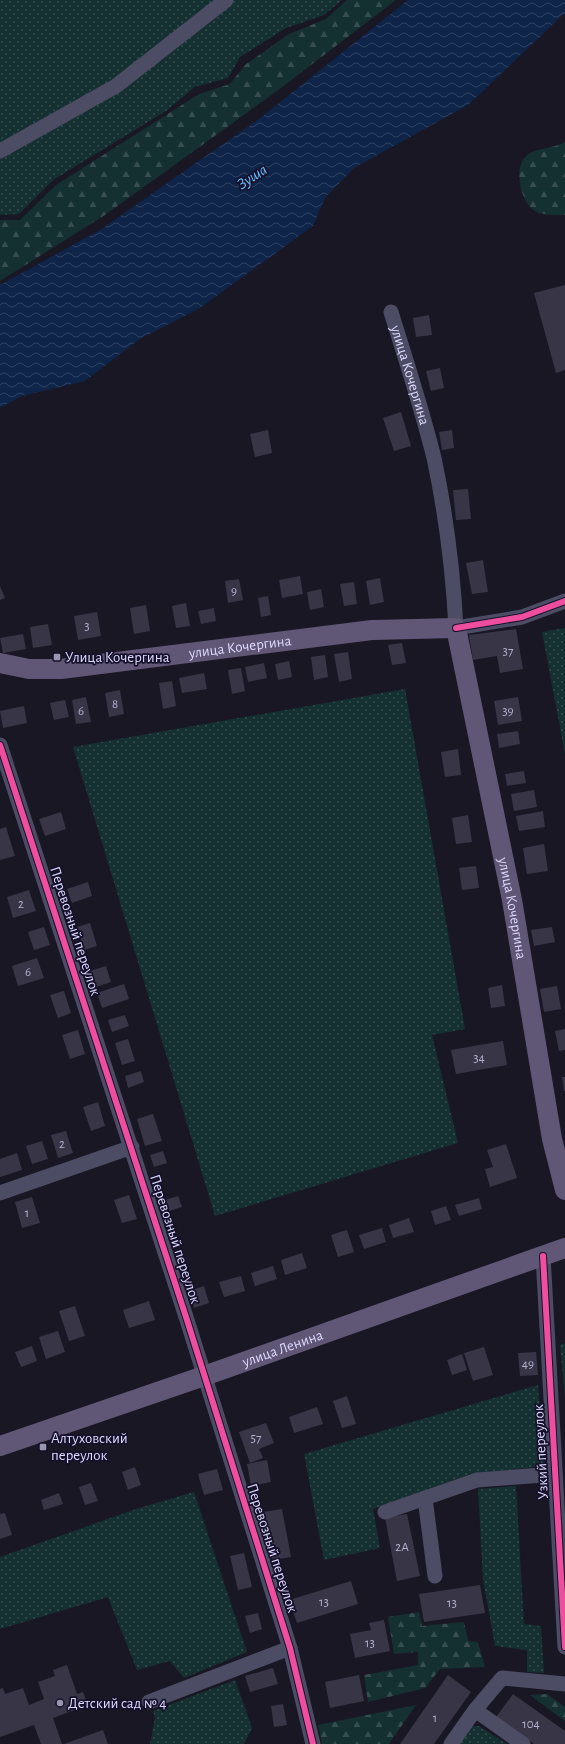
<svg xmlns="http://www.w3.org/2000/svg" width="565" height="1744" font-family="'Alegreya Sans',sans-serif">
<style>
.green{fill:url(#green-dots)}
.forest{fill:url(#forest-firs)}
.water{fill:url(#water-waves)}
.building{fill:#383546}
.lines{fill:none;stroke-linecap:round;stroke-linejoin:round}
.minor{stroke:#4d4c65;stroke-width:15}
.major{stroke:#605676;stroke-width:20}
.cycleway-casing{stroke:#15112a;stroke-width:8}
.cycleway{stroke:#ef4d9e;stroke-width:6}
.poi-dot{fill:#9996b2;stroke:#15112a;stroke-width:1.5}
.labels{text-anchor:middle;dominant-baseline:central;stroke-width:3.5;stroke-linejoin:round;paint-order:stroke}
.number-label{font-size:13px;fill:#b4b1d1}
.street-label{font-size:15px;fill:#dedaff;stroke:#15112a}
.poi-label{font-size:15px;fill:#dedaff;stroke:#15112a;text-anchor:start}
.water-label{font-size:16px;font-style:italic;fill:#68bbfe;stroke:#15112a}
</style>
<defs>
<pattern id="green-dots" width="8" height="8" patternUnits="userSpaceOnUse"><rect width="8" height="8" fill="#153031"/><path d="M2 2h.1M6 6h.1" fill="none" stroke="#374d50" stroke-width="1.8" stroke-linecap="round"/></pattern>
<pattern id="forest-firs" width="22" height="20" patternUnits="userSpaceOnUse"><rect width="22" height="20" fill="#153031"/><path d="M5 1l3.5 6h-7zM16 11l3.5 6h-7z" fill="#374d50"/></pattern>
<pattern id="water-waves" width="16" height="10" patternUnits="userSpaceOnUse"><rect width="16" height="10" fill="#0e2449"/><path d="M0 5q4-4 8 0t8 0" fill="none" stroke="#314364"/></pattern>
</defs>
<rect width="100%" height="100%" fill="#191724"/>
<!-- green -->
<path class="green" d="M0 0H342L324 15 286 28 240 57 228 78 195 87 166 111 53 180 19 214 0 215Z
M565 628V754L542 632Z
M405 689 465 1029 432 1035 458 1143 215 1216 73 747Z
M565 1343V1398L560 1345Z
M538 1385 544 1466 471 1474 373 1509 380 1548 324 1560 304 1454Z
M516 1486 524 1624 541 1626 544 1673 527 1672V1650L495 1646 483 1579 478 1489Z
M194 1492 247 1652 184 1678 170 1661 137 1670 108 1597 0 1629V1557L139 1508Z
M235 1680 252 1728 244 1744H150L155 1718 153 1711Z
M471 1726H479L507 1744H459Z"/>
<!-- forest -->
<path class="forest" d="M347 0H396L277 91 105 215 0 281V220H20L56 185 199 94 230 84 245 65 289 34 326 19Z
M565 142V215C555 215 541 216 532 209 520 198 513 167 527 155 538 147 554 149 565 142Z
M419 1612 422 1626 464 1622 468 1641 478 1642 485 1667 440 1669 425 1688 368 1702 364 1675 418 1665V1652L394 1654 388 1617Z
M547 1694 565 1707V1721L530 1695Z
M416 1705 389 1744H322L318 1725Z"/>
<!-- water -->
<path class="water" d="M408 0H565V13L468 105 354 168 325 198 313 226 200 308 140 339 85 381 22 396 0 408V285L100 230 259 119Z"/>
<!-- building -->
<path class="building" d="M565 285V370L556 373 534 293Z
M429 315 432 335 416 337 413 318Z
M440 368 444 388 431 391 426 371Z
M401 412 411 446 394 451 383 418Z
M268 430 272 453 255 457 250 434Z
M452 430 454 448 442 450 439 432Z
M468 489 471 519 456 520 453 490Z
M483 560 488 592 472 594 466 563Z
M300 576 303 594 282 598 279 580Z
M380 578 384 602 370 605 366 581Z
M239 579 243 600 228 603 225 581Z
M354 582 357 604 344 606 340 584Z
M0 586 5 598 0 600Z
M321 589 324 607 310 610 307 592Z
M268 596 271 615 261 617 258 598Z
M186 603 190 626 176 628 172 606Z
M146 605 150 631 134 634 130 608Z
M214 608 216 621 201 624 198 611Z
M97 612 101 636 78 640 74 616Z
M48 624 52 645 33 648 30 627Z
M516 629 523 669 500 673 497 656 473 660 469 635Z
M23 634 26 649 3 653 0 638Z
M402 643 406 663 392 665 388 645Z
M348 652 352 679 339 682 334 654Z
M325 655 328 677 314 680 311 657Z
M289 661 292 677 278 680 275 664Z
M264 663 267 678 248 682 245 667Z
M241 668 245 691 232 694 228 670Z
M204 673 207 689 182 693 179 678Z
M172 681 176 706 163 709 159 683Z
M120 690 124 714 109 717 105 693Z
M86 697 91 722 76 724 72 700Z
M518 697 522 721 498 725 494 701Z
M65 700 69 717 54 720 50 703Z
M24 706 27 723 3 728 0 711Z
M518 731 520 744 499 748 497 734Z
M458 749 461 775 445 777 441 752Z
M524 771 526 783 507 786 505 774Z
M534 790 537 807 514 811 511 794Z
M543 811 545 827 519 831 516 816Z
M61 812 66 829 45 836 39 819Z
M468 815 472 842 456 844 452 818Z
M6 827 15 856 0 860V829Z
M544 844 548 871 527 874 523 848Z
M476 866 479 888 462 890 459 868Z
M88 882 92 896 72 903 67 889Z
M29 890 36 911 13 918 7 897Z
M90 923 97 946 84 950 77 927Z
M44 927 50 945 34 950 28 932Z
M552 927 555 942 534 946 531 930Z
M37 958 44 978 18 986 12 966Z
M106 966 111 982 96 987 90 971Z
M124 984 129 999 102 1008 97 993Z
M502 985 505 1006 491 1008 488 988Z
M557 986 561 1009 544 1012 540 989Z
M64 991 71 1013 58 1018 50 995Z
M125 1015 129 1026 112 1032 108 1020Z
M565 1029V1050L559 1051 555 1031Z
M78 1030 85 1054 70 1059 62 1035Z
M128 1039 135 1061 122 1065 115 1043Z
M503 1041 507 1065 456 1074 451 1050Z
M141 1071 144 1082 128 1088 125 1076Z
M562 1077H565V1091H564Z
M98 1102 105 1126 91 1131 83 1107Z
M153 1114 162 1141 145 1146 137 1119Z
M66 1131 73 1153 58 1158 51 1135Z
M42 1141 48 1159 32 1164 26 1146Z
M506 1144 517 1178 490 1187 485 1169 493 1167 487 1150Z
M163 1151 167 1163 154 1167 150 1155Z
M17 1153 22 1170 0 1177V1159Z
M129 1195 137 1219 122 1223 114 1200Z
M178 1196 182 1207 169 1211 165 1200Z
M32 1197 40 1223 22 1228 15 1202Z
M479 1198 482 1209 459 1216 455 1205Z
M446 1206 451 1220 435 1225 431 1211Z
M409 1218 414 1232 393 1238 389 1225Z
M382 1228 386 1242 364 1249 359 1235Z
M347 1230 354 1252 338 1257 331 1235Z
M302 1253 307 1268 285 1275 281 1260Z
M273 1266 277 1279 255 1286 251 1273Z
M241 1276 245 1291 224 1297 219 1282Z
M204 1286 209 1303 194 1308 189 1291Z
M149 1301 155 1320 129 1328 123 1310Z
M75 1306 85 1336 69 1341 59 1311Z
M58 1331 65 1352 46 1359 39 1337Z
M32 1346 37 1361 21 1367 15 1352Z
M484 1347 493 1375 473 1381 464 1353Z
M536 1352 538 1375 520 1376 518 1353Z
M462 1354 467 1370 452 1375 447 1360Z
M347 1396 356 1424 342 1428 333 1401Z
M317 1407 323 1424 294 1433 289 1417Z
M266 1423 274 1443 259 1449 263 1458 250 1463 239 1432Z
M267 1460 271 1482 251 1486 247 1464Z
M135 1467 141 1485 128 1490 122 1472Z
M217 1469 223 1490 204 1495 198 1474Z
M91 1483 98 1501 85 1505 79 1487Z
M59 1493 63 1504 44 1510 41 1500Z
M282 1509 291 1557 272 1560 263 1512Z
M5 1513 12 1535 0 1539V1514Z
M407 1514 420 1576 397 1581 385 1518Z
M244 1553 252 1587 238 1590 230 1556Z
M351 1581 358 1604 297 1623 289 1600Z
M480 1585 485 1613 424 1622 419 1594Z
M258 1613 262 1629 250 1633 245 1616Z
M384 1620 390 1651 355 1658 350 1634 371 1630 369 1623Z
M67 1665 77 1694 83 1692 88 1705 53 1718 62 1744H41L34 1725 0 1737V1689L3 1688 5 1694 23 1688 29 1705 44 1699 38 1682 55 1676 53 1670Z
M273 1668 278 1684 250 1692 245 1676Z
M359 1675 364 1701 330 1708 325 1682Z
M448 1675 471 1692 434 1744H400Z
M513 1694 565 1731V1744H534L496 1717Z
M283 1704 287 1725 274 1727 271 1706Z
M103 1730 108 1744H64Z"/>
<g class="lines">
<!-- minor -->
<g class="minor">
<path d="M0 151 116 86 226 0"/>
<path id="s1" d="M391 312C406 360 422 409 434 458 446 514 453 571 456 628L522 617 565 601"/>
<path d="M0 745 187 1320 290 1648 313 1744"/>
<path d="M0 1193 132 1147"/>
<path d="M543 1256 565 1647"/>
<path d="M425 1498 435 1576"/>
<path d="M385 1512 477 1480 555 1474"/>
<path d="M149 1702 290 1648"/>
<path d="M475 1710 523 1744"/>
<path d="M451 1744 475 1710 502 1678 565 1684"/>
</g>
<!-- major -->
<g class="major">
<path id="s2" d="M0 663 29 669H61L372 630 456 628 512 900 552 1139 565 1190"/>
<path id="s3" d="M0 1446 204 1376 565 1248"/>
</g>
<!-- cycleway casing -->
<g class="cycleway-casing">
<path id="cycleway" d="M456 628 522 617 565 601
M0 745 187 1320 290 1648 313 1744
M543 1256 565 1647"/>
</g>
<!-- cycleway -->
<use href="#cycleway" class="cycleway"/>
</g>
<!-- markers -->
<g class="poi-dot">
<rect x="53" y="653" width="8" height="8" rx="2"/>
<rect x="39" y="1443" width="8" height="8" rx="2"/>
<circle cx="60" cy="1703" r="4"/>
</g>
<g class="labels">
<!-- number labels -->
<g class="number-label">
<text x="234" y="591">9</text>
<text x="87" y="626">3</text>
<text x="508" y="651">37</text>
<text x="115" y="704">8</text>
<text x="81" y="711">6</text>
<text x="508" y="711">39</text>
<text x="21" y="904">2</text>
<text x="28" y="972">6</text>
<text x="479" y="1058">34</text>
<text x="62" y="1144">2</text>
<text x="27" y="1213">1</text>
<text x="528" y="1364">49</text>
<text x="256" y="1438">57</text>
<text x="402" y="1547">2А</text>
<text x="324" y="1602">13</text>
<text x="452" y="1603">13</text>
<text x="370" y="1643">13</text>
<text x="435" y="1718">1</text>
<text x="531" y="1724">104</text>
</g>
<!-- street labels -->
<g class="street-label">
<text stroke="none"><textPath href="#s1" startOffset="66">улица Кочергина</textPath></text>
<text stroke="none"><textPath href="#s2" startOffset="242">улица Кочергина</textPath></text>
<text stroke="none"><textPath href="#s2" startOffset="745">улица Кочергина</textPath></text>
<text transform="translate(75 931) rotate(72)">Перевозный переулок</text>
<text transform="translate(175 1239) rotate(72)">Перевозный переулок</text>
<text stroke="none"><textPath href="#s3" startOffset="299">улица Ленина</textPath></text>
<text transform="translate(541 1452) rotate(-93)">Узкий переулок</text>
<text transform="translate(272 1548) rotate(72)">Перевозный переулок</text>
</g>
<!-- poi labels -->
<g class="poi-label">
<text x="65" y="657">Улица Кочергина</text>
<text x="51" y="1438">Алтуховский<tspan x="51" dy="17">переулок</tspan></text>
<text x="68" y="1703">Детский сад № 4</text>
</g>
<!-- water labels -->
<g class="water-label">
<text transform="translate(252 177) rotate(-33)">Зуша</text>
</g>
</g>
</svg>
